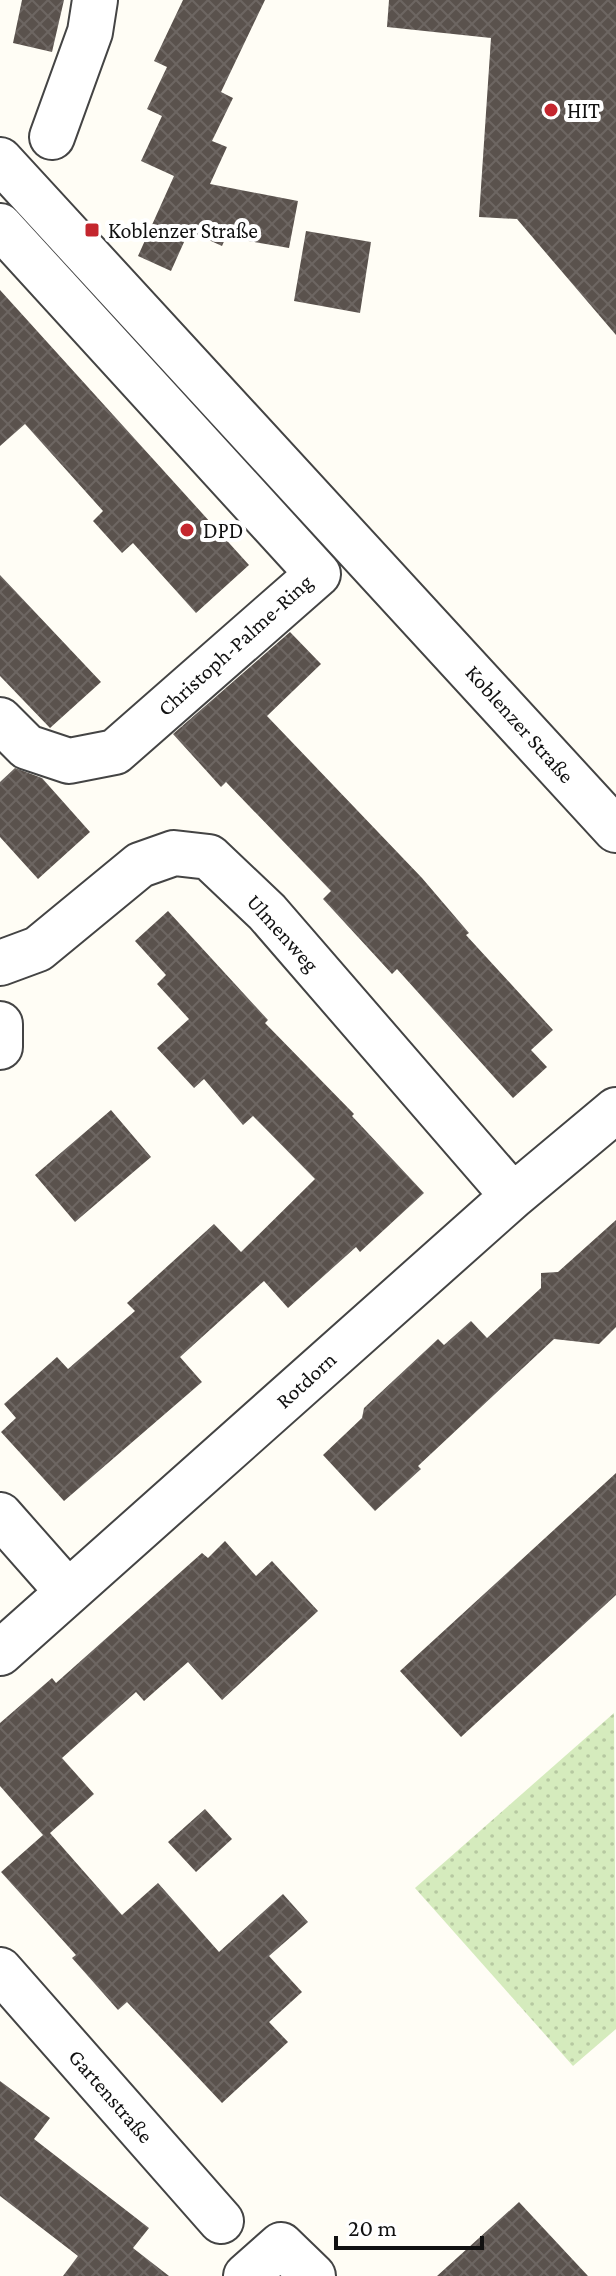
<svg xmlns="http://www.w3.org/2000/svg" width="616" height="2276" font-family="'Crimson Pro',serif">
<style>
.grass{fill:url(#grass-dots)}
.building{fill:url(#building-cross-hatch)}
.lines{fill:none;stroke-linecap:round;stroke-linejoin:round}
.minor-casing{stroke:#444;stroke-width:48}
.minor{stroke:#fff;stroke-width:44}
.poi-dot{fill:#c4262e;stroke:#fff;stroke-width:3}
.labels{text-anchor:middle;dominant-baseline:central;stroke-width:8;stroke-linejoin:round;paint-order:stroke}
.poi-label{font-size:22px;fill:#111;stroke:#fff;text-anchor:start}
.street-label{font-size:22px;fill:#111;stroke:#fff}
</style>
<defs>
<pattern id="grass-dots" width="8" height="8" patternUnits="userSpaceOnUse" patternTransform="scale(2)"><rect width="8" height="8" fill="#d5ebbd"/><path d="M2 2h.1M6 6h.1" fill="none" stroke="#b6c8a1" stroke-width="1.8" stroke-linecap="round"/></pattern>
<pattern id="building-cross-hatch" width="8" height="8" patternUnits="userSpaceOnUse" patternTransform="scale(2)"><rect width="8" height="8" fill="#5a524d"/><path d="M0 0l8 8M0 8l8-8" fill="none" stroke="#6d6662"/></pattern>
</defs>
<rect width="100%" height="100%" fill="#fffdf5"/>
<!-- grass -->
<path class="grass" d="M614 1713 616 2029 573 2066 415 1888Z"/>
<!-- building -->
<path class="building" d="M22 0H64L52 52 13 43Z
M183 0H265L221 92 233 98 212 141 227 147 210 184 298 201 289 248 226 237 222 246 189 231 171 271 138 256 174 176 141 161 162 116 147 109 167 67 154 61Z
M389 0H616V335L517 219 479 217 491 38 387 27Z
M306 231 371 242 360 313 294 301Z
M0 290 249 565 196 613 133 543 122 553 93 521 103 511 25 424 0 446Z
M0 575 101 682 50 728 0 676Z
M290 632 321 664 267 716 422 878 469 933 466 935 553 1030 531 1050 547 1067 513 1098 397 969 392 974 323 899 331 891 226 782 221 787 173 734Z
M15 768 42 778 90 832 38 879 0 837V782Z
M168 911 268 1020 265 1023 354 1114 352 1116 424 1193 360 1252 356 1247 288 1308 264 1281 180 1357 202 1382 64 1501 1 1432 16 1418 4 1404 57 1357 68 1369 135 1311 127 1303 214 1224 241 1252 315 1179 253 1116 243 1125 204 1079 194 1088 157 1048 189 1019 157 984 166 975 135 941Z
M111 1110 151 1157 75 1222 35 1175Z
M616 1220V1327L599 1344 554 1339 418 1466 421 1469 375 1511 323 1455 362 1418 364 1408 438 1339 444 1345 471 1321 487 1338 541 1288V1273L558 1272Z
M616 1473V1595L461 1737 400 1671Z
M225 1541 256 1576 272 1561 318 1611 222 1700 188 1662 144 1701 136 1692 62 1758 94 1794 50 1833 122 1915 158 1883 219 1952 283 1894 308 1922 269 1956 302 1992 269 2022 288 2042 222 2103 127 2002 118 2010 72 1958 76 1955 1 1872 43 1835 0 1786V1723L52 1678 56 1683 202 1553 208 1558Z
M205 1809 232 1839 196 1872 168 1842Z
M0 2081 50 2118 34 2139 149 2228 133 2248 169 2276H63L78 2256 0 2196Z
M519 2202 588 2276H437Z"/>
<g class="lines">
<!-- minor casing -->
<g class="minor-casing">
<path id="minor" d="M52 137 90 32 95 0
M0 160 616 830
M0 226 318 574 115 752 69 761 27 747 0 720
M0 963 38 949 140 865 174 853 209 857 267 912 513 1196
M0 1024V1047
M0 1515 68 1592
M0 1653 513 1196 616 1110
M0 1970 221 2221
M246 2276 281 2245 313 2276"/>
</g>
<!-- minor -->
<use href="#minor" class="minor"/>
</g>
<!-- markers -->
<g class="poi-dot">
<circle cx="551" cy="110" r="8"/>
<rect x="84" y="222" width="16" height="16" rx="4"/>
<circle cx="187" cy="530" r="8"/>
</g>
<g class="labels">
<!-- poi labels -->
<g class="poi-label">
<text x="567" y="110">HIT</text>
<text x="108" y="230">Koblenzer Straße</text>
<text x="203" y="530">DPD</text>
</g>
<!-- street labels -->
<g class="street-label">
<text transform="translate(235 645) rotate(-42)">Christoph-Palme-Ring</text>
<text transform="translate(520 724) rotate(48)">Koblenzer Straße</text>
<text transform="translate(283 933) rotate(48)">Ulmenweg</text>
<text transform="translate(306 1380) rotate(-42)">Rotdorn</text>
<text transform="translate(111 2096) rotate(49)">Gartenstraße</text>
</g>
</g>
<!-- scale -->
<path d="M336 2236v12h146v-12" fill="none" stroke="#111111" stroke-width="4"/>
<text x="348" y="2236" font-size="24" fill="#111111" stroke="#ffffff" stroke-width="6" paint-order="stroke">20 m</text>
</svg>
